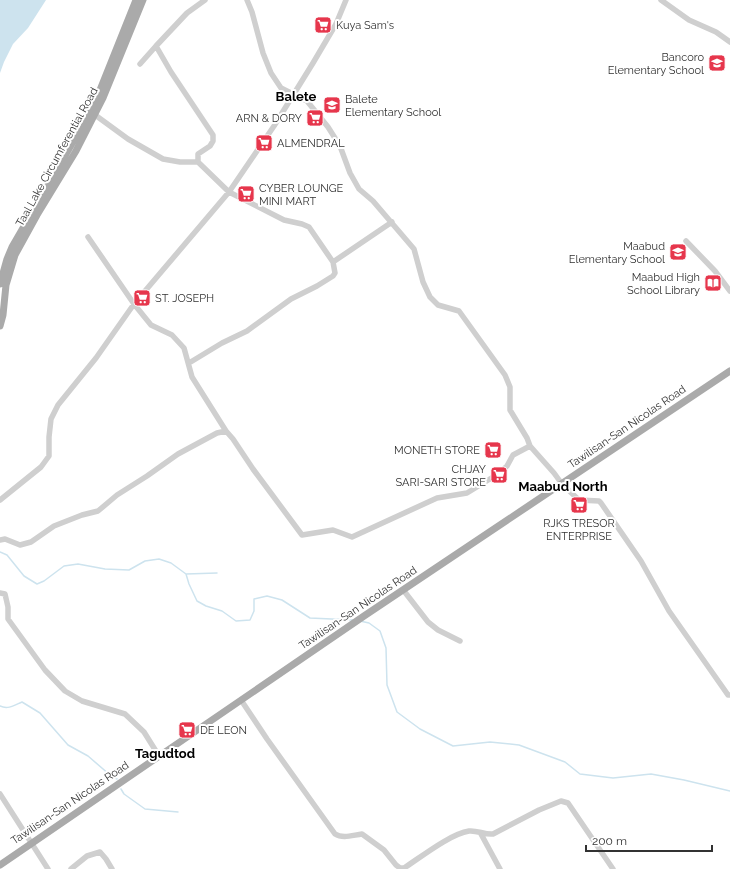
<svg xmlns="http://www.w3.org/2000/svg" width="730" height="869" font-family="Raleway,sans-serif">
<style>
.water{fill:#cde3ee}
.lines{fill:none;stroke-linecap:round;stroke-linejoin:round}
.stream{stroke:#cde3ee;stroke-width:1.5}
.minor{stroke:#cfcfcf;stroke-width:5.5}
.major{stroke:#aaa;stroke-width:7}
.labels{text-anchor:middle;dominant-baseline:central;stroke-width:4;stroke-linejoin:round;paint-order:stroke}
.poi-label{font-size:11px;fill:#323232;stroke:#fff;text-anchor:start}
.street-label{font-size:11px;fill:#323232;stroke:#fff}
.quarter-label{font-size:13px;font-weight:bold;fill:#000;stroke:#fff}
</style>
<rect width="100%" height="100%" fill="#fff"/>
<!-- water -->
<path class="water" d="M0 0H46L28 28 13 44 4 62 0 73Z"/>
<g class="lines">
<!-- stream -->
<path class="stream" d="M0 552 7 555 24 576 37 584 44 581 64 566 78 564 105 569 129 570 145 561 159 559 171 563 186 574 189 584 197 601 206 606 222 611 236 621 250 620 254 611V599L267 596 282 600 310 618 353 620
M186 574 217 573
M360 621 369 623 380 631 386 648 387 685 397 712 420 729 453 746 490 742 519 745 565 762 580 774 613 778 651 774 684 780 730 791
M0 706C8 710 15 705 22 702L40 713 68 745 88 756 110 775 117 779
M121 789 124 794 145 809 178 812"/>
<!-- minor -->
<path class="minor" d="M247 0 252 12 263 53 271 73 281 88 307 101 328 127 340 146 350 173 359 189 373 201 414 249 423 282 430 297 438 305 459 311 505 375 510 387V410L527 438 530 446 554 473 562 484 579 500 599 501 601 503 641 561 669 611 707 665 728 695H730
M661 0 689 20 716 32 730 42
M140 64 156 46
M91 112 128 139 163 159 180 162H198L229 192 284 220 302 224 309 227 333 262 392 222
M198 162V154L210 146 213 141V135L171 72 156 46 187 13 205 0
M88 237 134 304 151 325 172 335 184 348 192 377 226 431
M686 241 715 271 730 291
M189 363 222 343 247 331 291 299 317 286 333 276 335 273 333 262
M0 500 41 467 49 456V437L51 419 58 405 96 358 134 304 229 192 274 126 313 63 336 24 346 0
M0 540 5 539 20 545 31 542 54 526 82 515 98 511 117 495 147 476 178 454 217 433 226 431 233 439 253 469 302 535 333 530 352 537 437 498 467 493 498 474 507 466 513 455 530 446
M404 591 428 622 438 630 460 641
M0 593 5 594 8 607V619L45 670 65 691 82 701 125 714 144 732 159 756
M241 700 267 739 335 834C343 839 353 835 362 834L384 850 396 865 400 868H404C421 857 450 834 469 831 477 830 485 835 493 834L539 810 561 801 568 803 613 869
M0 794 48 869
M481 834 500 869
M71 869 87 856 100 852 106 859 112 869"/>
<!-- major -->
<path class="major" d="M0 284 7 259 12 247 70 147 98 95 136 0
M0 326 3 315 6 285 15 255 37 215 76 151 103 98 143 0
M0 865 364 616 730 371"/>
</g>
<!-- icons -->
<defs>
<g id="supermarket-square" transform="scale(0.9)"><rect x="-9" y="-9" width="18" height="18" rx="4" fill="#e6364c" stroke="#fff"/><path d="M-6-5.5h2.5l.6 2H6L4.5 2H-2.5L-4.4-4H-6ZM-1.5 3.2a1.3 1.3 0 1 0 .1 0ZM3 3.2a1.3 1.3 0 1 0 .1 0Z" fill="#fff"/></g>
<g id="school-square" transform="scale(0.9)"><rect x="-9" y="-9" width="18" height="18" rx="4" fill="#e6364c" stroke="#fff"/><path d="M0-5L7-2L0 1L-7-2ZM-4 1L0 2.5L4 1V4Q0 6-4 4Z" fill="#fff"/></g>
<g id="library-square" transform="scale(0.9)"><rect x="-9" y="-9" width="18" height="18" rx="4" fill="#e6364c" stroke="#fff"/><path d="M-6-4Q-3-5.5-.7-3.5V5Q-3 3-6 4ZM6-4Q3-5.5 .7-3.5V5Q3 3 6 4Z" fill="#fff"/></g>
</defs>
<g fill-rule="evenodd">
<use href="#supermarket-square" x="323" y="25"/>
<use href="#school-square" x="717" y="63"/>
<use href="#school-square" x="332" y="105"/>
<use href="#supermarket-square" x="315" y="118"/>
<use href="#supermarket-square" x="264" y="143"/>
<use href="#supermarket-square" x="246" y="194"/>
<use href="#school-square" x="678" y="252"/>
<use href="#library-square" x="713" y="283"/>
<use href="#supermarket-square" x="142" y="298"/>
<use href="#supermarket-square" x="493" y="450"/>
<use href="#supermarket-square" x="499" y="475"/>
<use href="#supermarket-square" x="579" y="505"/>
<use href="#supermarket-square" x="187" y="730"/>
</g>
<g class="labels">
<!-- poi labels -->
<g class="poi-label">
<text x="336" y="25">Kuya Sam's</text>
<text x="704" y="57" text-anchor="end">Bancoro<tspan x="704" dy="13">Elementary School</tspan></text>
<text x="345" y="99">Balete<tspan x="345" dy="13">Elementary School</tspan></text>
<text x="302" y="118" text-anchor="end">ARN &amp; DORY</text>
<text x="277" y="143">ALMENDRAL</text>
<text x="259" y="188">CYBER LOUNGE<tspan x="259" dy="13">MINI MART</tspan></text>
<text x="665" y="246" text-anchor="end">Maabud<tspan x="665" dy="13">Elementary School</tspan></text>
<text x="700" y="277" text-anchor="end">Maabud High<tspan x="700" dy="13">School Library</tspan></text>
<text x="155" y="298">ST. JOSEPH</text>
<text x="480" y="450" text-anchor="end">MONETH STORE</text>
<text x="486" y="469" text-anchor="end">CHJAY<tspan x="486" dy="13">SARI-SARI STORE</tspan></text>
<text x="579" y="523" text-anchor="middle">RJKS TRESOR<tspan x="579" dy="13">ENTERPRISE</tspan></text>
<text x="200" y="730">DE LEON</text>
</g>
<!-- street labels -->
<g class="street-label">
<text transform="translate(57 157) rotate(-61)">Taal Lake Circumferential Road</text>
<text transform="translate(627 427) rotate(-34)">Tawilisan-San Nicolas Road</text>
<text transform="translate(358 608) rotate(-34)">Tawilisan-San Nicolas Road</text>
<text transform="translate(70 803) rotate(-34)">Tawilisan-San Nicolas Road</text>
</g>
<!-- quarter labels -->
<g class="quarter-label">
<text x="296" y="96">Balete</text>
<text x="563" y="486">Maabud North</text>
<text x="165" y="753">Tagudtod</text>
</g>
</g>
<!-- scale -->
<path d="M586 845v6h126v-6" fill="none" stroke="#323232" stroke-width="2"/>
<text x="592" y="845" font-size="12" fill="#323232" stroke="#ffffff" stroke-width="3" paint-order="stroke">200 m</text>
</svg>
